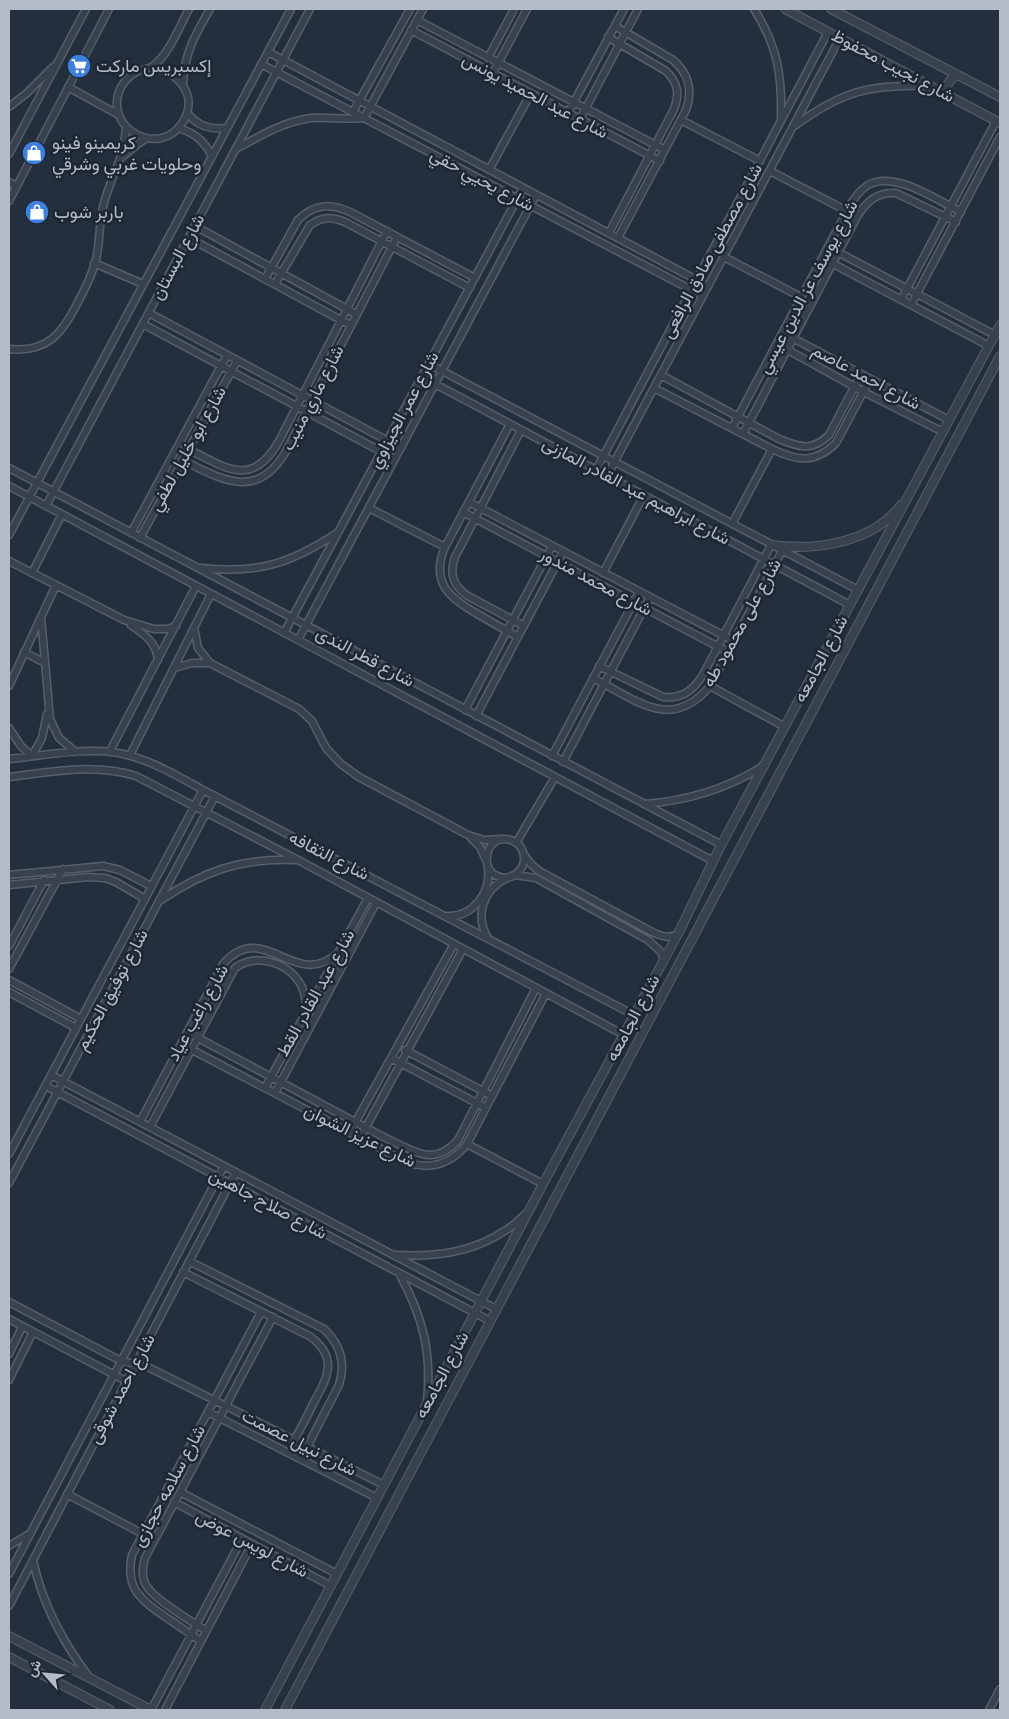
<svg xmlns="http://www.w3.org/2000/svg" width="1009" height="1719" font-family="'Source Sans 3',Vazirmatn,sans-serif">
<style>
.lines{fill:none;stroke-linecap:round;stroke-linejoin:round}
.minor-casing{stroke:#565f6c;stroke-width:9}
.tertiary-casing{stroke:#565f6c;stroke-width:10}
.minor{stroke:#38414e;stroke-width:6}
.tertiary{stroke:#38414e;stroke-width:8}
.labels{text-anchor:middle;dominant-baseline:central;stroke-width:5;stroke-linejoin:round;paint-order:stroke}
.poi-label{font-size:18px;fill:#b4bcc9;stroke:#1d2633;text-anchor:start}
.street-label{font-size:18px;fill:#b4bcc9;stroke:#1d2633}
</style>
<rect width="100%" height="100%" fill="#242f3e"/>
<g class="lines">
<!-- minor casing -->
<g class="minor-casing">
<path id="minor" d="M754 9C778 47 782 75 781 119
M417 20 665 150
M615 26 673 60C689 74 693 90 686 110L618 238
M411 30 660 161
M608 37 666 71C678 83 680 94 674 109L609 233
M268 52 708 286
M488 58 514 9
M261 64 703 296
M151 68C178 71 199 95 183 122 160 159 103 129 120 89 123 82 131 74 138 71 143 69 149 69 153 66 170 53 179 27 189 9
M493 73 527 9
M183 84C184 54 195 35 210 9
M68 87 119 115
M9 107 27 93 53 67
M353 112 410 9
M187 113C198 126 210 130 227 128
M568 113 624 9
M580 119 638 9
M681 120 760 161
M796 125C842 91 871 84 928 86
M178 128C195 133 204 141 212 156
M236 149C260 136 284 121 312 118 329 117 347 120 364 118L423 9
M9 154 86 9
M122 157 138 144 147 138
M489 170 531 93
M770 171 847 211
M9 182 16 186
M9 201 109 9
M195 226 356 314
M189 238 350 325
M828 247 995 335
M724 257 801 297
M822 258 989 346
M94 263 143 284
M265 279 298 220C314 204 330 203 350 212L475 278
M275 284 310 225C322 217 331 216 345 222L470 288
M901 300 996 121
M911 305 1000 137
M149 313 401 448
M143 324 395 459
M783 333 949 420
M777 344 864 392 943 432
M9 349C47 353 62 334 78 302 85 289 92 275 96 260 100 242 99 224 103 207 110 177 125 158 126 127
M429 364 858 590
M661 375 779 439C799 447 812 452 829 435L861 374
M422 377 850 605
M654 388 772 449C797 461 815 464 836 443L870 379
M510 424 445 547C429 584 452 600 481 616 493 623 505 630 518 637
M732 428 847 211C852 201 858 191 868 185 894 170 937 200 961 212
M521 430 455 557C449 574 453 586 468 596L524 626
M743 434 858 215C868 200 878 192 896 193L956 222
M188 449C226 468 252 489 279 441L387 231
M182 460C221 479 256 501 285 453L397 237
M9 468 722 845
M596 470 828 32
M607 476 840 38
M9 486 713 861
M469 502 734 641
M46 506 310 9
M369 508 445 547
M463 512 728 652
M732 524 772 449
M131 533 227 355
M9 535 291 9
M140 538 237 361
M9 561 124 620 154 629H168L176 626
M201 568C257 574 290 564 337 533
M32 573 62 514
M603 573 644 495
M41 617 50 719 59 738 76 752
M131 625C145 635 156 642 158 660
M194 628 198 648 210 663 299 709 312 721 326 748 341 764 359 777 468 835 484 840 502 839
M284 633 523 188
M298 640 536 195
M24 652 45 663
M599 666 663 697C683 699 694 690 704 673L771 545
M174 668 192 663H210
M593 678C635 699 671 733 710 686L782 551
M9 686 56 585
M710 686 785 727
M465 710 552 546
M476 716 563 552
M9 728 21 746 32 756 42 738 47 714
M110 751 196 586
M130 755 211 594
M552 756 639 592
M9 759C40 756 81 748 112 752 144 756 174 774 203 790L634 1015
M563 762 650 597
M9 777C52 772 94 763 136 776L298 860 624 1035
M644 804C686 801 724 790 760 768L763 765
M471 838 480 847 486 860
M516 843 555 777
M525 856 531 864 539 871 652 932C661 936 671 940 678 933
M9 875 103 866 120 870 151 886
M515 875 536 878 648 940 661 952 664 960
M9 885 88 877 105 878 116 882 145 899
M161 900C204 871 241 858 294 860
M447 916C473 917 491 893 488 868
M488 938C475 917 482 891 505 879 509 877 514 876 518 872 528 863 525 846 513 841 482 828 475 884 511 877
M9 946 44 880
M9 969 63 869
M9 980 81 1019
M9 992 76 1028
M187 1032C243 1062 299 1092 355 1122 371 1130 413 1154 428 1155 441 1156 450 1149 458 1140L536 988
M181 1044 408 1163C432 1170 451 1164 467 1144L546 993
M405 1050 492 1096
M391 1058 486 1108
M51 1075 496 1309
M46 1086 490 1321
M265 1088 368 898
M275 1093 376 903
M140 1122 223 964C264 917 294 992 338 953
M150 1127 235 968C257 952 290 963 302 987 305 994 306 1002 306 1010
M350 1132 454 944
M360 1138 463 949
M467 1144 543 1184
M9 1154 203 790
M9 1183 215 796
M396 1255C436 1257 472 1253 506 1230 514 1226 520 1218 527 1213
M189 1261 324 1329C341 1345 346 1363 339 1385L307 1447
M183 1272 311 1337C338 1358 328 1377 314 1402 308 1415 301 1428 294 1440
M400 1275C423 1317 432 1353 427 1402
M9 1302 121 1361 148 1367 384 1485
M9 1319 126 1381
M9 1354 22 1327
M9 1380 33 1332
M208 1412 377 1498
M180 1492 337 1574
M67 1494 143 1534
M174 1502 331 1586
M9 1546 29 1534
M33 1560C42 1604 62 1641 89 1677
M9 1574 224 1166
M9 1606 236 1172
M205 1630C192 1622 156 1600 148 1588 141 1579 142 1568 145 1558L273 1317
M200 1641C188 1632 176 1624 164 1616 140 1599 125 1588 132 1555L261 1312
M151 1710 242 1539
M165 1710 252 1544
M989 1710 1000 1689"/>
</g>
<!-- tertiary casing -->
<g class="tertiary-casing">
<path id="tertiary" d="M785 9 1000 123
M831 9 1000 97
M946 94C946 85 949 79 957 75
M771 545C816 551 872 543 901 505
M9 1636 151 1710
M9 1657 110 1710
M265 1710 543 1184 679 932 718 851 1000 325
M285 1710 1000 356"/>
</g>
<!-- minor -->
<use href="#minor" class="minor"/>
<!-- tertiary -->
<use href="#tertiary" class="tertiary"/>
</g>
<!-- icons -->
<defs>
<g id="supermarket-disc" transform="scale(1.25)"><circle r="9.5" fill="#3f7fe0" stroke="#1d2633"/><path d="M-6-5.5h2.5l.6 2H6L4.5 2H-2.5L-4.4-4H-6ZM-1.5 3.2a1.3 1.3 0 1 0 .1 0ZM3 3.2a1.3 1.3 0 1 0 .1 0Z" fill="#fff"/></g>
<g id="shop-disc" transform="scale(1.25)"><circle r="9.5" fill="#3f7fe0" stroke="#1d2633"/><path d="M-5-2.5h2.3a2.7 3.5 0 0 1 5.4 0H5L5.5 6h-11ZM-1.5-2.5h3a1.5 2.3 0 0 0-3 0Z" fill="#fff"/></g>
</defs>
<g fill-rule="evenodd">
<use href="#supermarket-disc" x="79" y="66"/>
<use href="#shop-disc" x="34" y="153"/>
<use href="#shop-disc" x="37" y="212"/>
</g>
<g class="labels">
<!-- poi labels -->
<g class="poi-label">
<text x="96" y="66">إكسبريس ماركت</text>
<text x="52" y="143">كريمينو فينو<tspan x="52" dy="21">وحلويات غربي وشرقي</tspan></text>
<text x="54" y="212">باربر شوب</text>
</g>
<!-- street labels -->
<g class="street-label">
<text transform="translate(893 66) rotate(28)">شارع نجيب محفوظ</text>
<text transform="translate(535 96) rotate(28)">شارع عبد الحميد يونس</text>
<text transform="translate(482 180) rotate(28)">شارع يحيي حقي</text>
<text transform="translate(712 251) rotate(-62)">شارع مصطفى صادق الرافعى</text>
<text transform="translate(178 257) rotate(-62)">شارع البستان</text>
<text transform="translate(808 287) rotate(-62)">شارع يوسف عز الدين عيسي</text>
<text transform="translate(866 377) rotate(28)">شارع احمد عاصم</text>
<text transform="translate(313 398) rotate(-63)">شارع ماري منيب</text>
<text transform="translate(404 410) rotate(-62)">شارع عمر الجيزاوي</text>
<text transform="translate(188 449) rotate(-61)">شارع ابو خليل لطفي</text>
<text transform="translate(636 491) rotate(28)">شارع ابراهيم عبد القادر المازنى</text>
<text transform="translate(596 582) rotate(28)">شارع محمد مندور</text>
<text transform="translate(742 623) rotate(-61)">شارع على محمود طه</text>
<text transform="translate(365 657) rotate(28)">شارع قطر الندى</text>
<text transform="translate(821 659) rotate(-62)">شارع الجامعه</text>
<text transform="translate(329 856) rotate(27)">شارع الثقافه</text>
<text transform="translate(112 990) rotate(-62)">شارع توفيق الحكيم</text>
<text transform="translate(316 993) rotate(-61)">شارع عبد القادر القط</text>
<text transform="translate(198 1013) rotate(-61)">شارع راغب عياد</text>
<text transform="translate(633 1018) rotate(-62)">شارع الجامعه</text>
<text transform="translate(360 1136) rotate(26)">شارع عزيز الشوان</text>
<text transform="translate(268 1204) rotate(28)">شارع صلاح جاهين</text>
<text transform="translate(442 1375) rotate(-62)">شارع الجامعه</text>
<text transform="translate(122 1389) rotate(-62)">شارع احمد شوقى</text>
<text transform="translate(299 1443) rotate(27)">شارع نبيل عصمت</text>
<text transform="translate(169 1486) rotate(-62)">شارع سلامه حجازى</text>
<text transform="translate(252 1544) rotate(28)">شارع لويس عوض</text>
</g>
</g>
<!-- border -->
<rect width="1009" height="1719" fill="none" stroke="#b4bcc9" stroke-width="20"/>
<!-- north arrow -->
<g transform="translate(45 1674) rotate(297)" stroke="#1d2633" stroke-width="4" paint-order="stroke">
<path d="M0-4L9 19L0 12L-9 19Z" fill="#b4bcc9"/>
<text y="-8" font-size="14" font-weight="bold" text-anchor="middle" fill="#b4bcc9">ش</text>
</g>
</svg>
